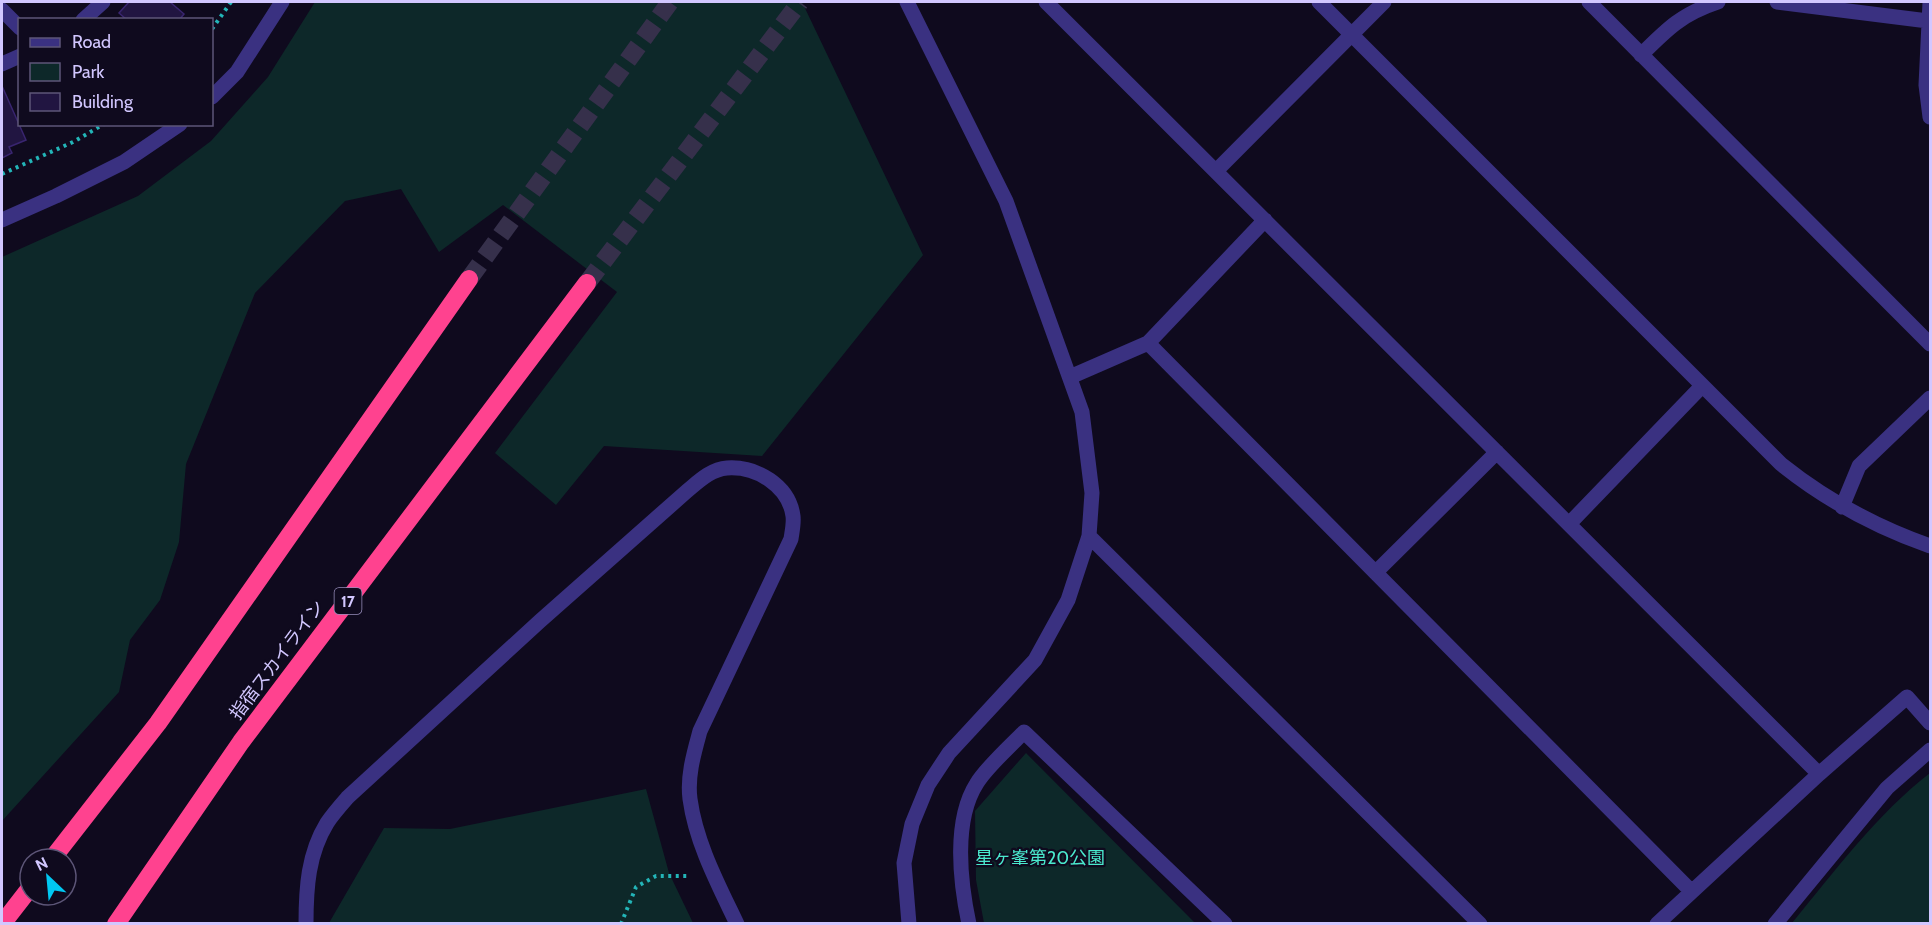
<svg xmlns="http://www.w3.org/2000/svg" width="1932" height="925" font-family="Cabin,'Noto Sans JP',sans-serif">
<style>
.green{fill:#0d2829}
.building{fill:#211541;stroke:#39256f;stroke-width:1.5}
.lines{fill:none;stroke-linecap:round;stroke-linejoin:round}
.highway-tunnel{stroke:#36304b;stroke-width:18;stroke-dasharray:18 9;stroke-linecap:butt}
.path{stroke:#23b5b8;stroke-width:4;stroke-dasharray:3 4.5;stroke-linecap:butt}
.minor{stroke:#3a3181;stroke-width:15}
.highway{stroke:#ff428f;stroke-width:18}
.labels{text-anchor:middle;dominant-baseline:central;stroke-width:4.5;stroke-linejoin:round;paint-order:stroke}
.shield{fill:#0f0a1e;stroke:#988ebc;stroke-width:1.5}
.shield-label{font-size:16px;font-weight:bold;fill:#d2c7ff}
.street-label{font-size:18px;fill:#d2c7ff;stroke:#0f0a1e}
.park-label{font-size:18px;fill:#4ae8cd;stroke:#0f0a1e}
</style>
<rect width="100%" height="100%" fill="#0f0a1e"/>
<!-- green -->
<path class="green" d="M315 2H802L923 255 762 456 604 446 556 505 495 453 617 292 503 205 439 252 401 189 345 201 255 293 186 464 179 542 160 600 130 640 119 692 2 821V257L138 196 211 141 268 77Z
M1026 753 1195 923H984L976 880 975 811Z
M1930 773V923H1792C1835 871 1876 815 1930 773Z
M646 789 669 873 693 923H329L384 828 450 829Z"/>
<!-- building -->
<path class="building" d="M129 2H170L184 14 179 20H127L119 13Z
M2 86 26 140 9 147 12 153 2 158Z"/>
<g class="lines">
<!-- highway-tunnel -->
<path class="highway-tunnel" d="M469 279 670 2
M587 283 800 2"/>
<!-- path -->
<path class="path" d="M212 29 231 2
M2 174 73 142 104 124
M621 924 636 887 656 876H689"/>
<!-- minor -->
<path class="minor" d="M907 2 1006 201 1082 412 1092 493 1089 536 1068 600 1035 660 949 753 928 785 912 824 904 863 909 924
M1046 2 1819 774
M1319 2 1781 464C1826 500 1876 527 1930 546
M1589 2 1930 344
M1777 2 1928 21
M1930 2 1926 85 1930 117
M2 10 20 28
M83 20 103 2
M1641 55C1668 28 1682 14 1718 2
M2 64 20 56
M212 97 237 72 282 2
M1216 171 1384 2
M2 220 56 196 124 162 180 124
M1148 343 1691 891
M1070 377 1148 343 1265 220
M1842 507 1859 466 1930 398
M1569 524 1702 386
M1089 536 1480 924
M1376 572 1497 452
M306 924C306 888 308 854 327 823 333 814 341 805 348 797L540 621 687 491C698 482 711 469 727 468 757 466 789 486 793 516 794 523 792 532 791 539L700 731C694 753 687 776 690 799 696 843 718 884 737 924
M969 924C960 882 953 820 977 783 986 768 1011 745 1024 732L1225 924
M1657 924 1819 774 1907 697 1930 723
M1775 924 1887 788 1930 750"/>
<!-- highway -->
<path class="highway" d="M52 859 158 723 469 279
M2 924 30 888
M116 924 241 742 587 283"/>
</g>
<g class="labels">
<!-- shield labels -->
<rect class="shield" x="334.5" y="588" width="27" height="26" rx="4.5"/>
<g class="shield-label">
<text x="348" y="601">17</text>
</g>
<!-- street labels -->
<g class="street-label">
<text transform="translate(277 660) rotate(-53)">指宿スカイライン</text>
</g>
<!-- park labels -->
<g class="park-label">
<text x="1040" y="858">星ヶ峯第20公園</text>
</g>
</g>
<!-- border -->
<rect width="1932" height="925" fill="none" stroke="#d2c7ff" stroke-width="6"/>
<!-- legend -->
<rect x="18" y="18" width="195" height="108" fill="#0f0a1e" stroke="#5d5678" stroke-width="1.5"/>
<rect x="30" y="38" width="30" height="9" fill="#3a3181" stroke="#5d5678" stroke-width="1.5"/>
<text x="72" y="48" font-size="18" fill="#d2c7ff">Road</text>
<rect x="30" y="63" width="30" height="18" fill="#0d2829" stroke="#5d5678" stroke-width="1.5"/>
<text x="72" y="78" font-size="18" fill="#d2c7ff">Park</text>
<rect x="30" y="93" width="30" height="18" fill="#211541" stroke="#5d5678" stroke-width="1.5"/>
<text x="72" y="108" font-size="18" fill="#d2c7ff">Building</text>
<!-- north arrow -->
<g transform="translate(48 877) rotate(334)"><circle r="28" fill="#0f0a1e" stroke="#5d5678" stroke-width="1.5"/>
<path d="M0-4.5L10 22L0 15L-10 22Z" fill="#00c8f2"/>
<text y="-9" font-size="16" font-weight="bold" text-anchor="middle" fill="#d2c7ff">N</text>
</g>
</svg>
